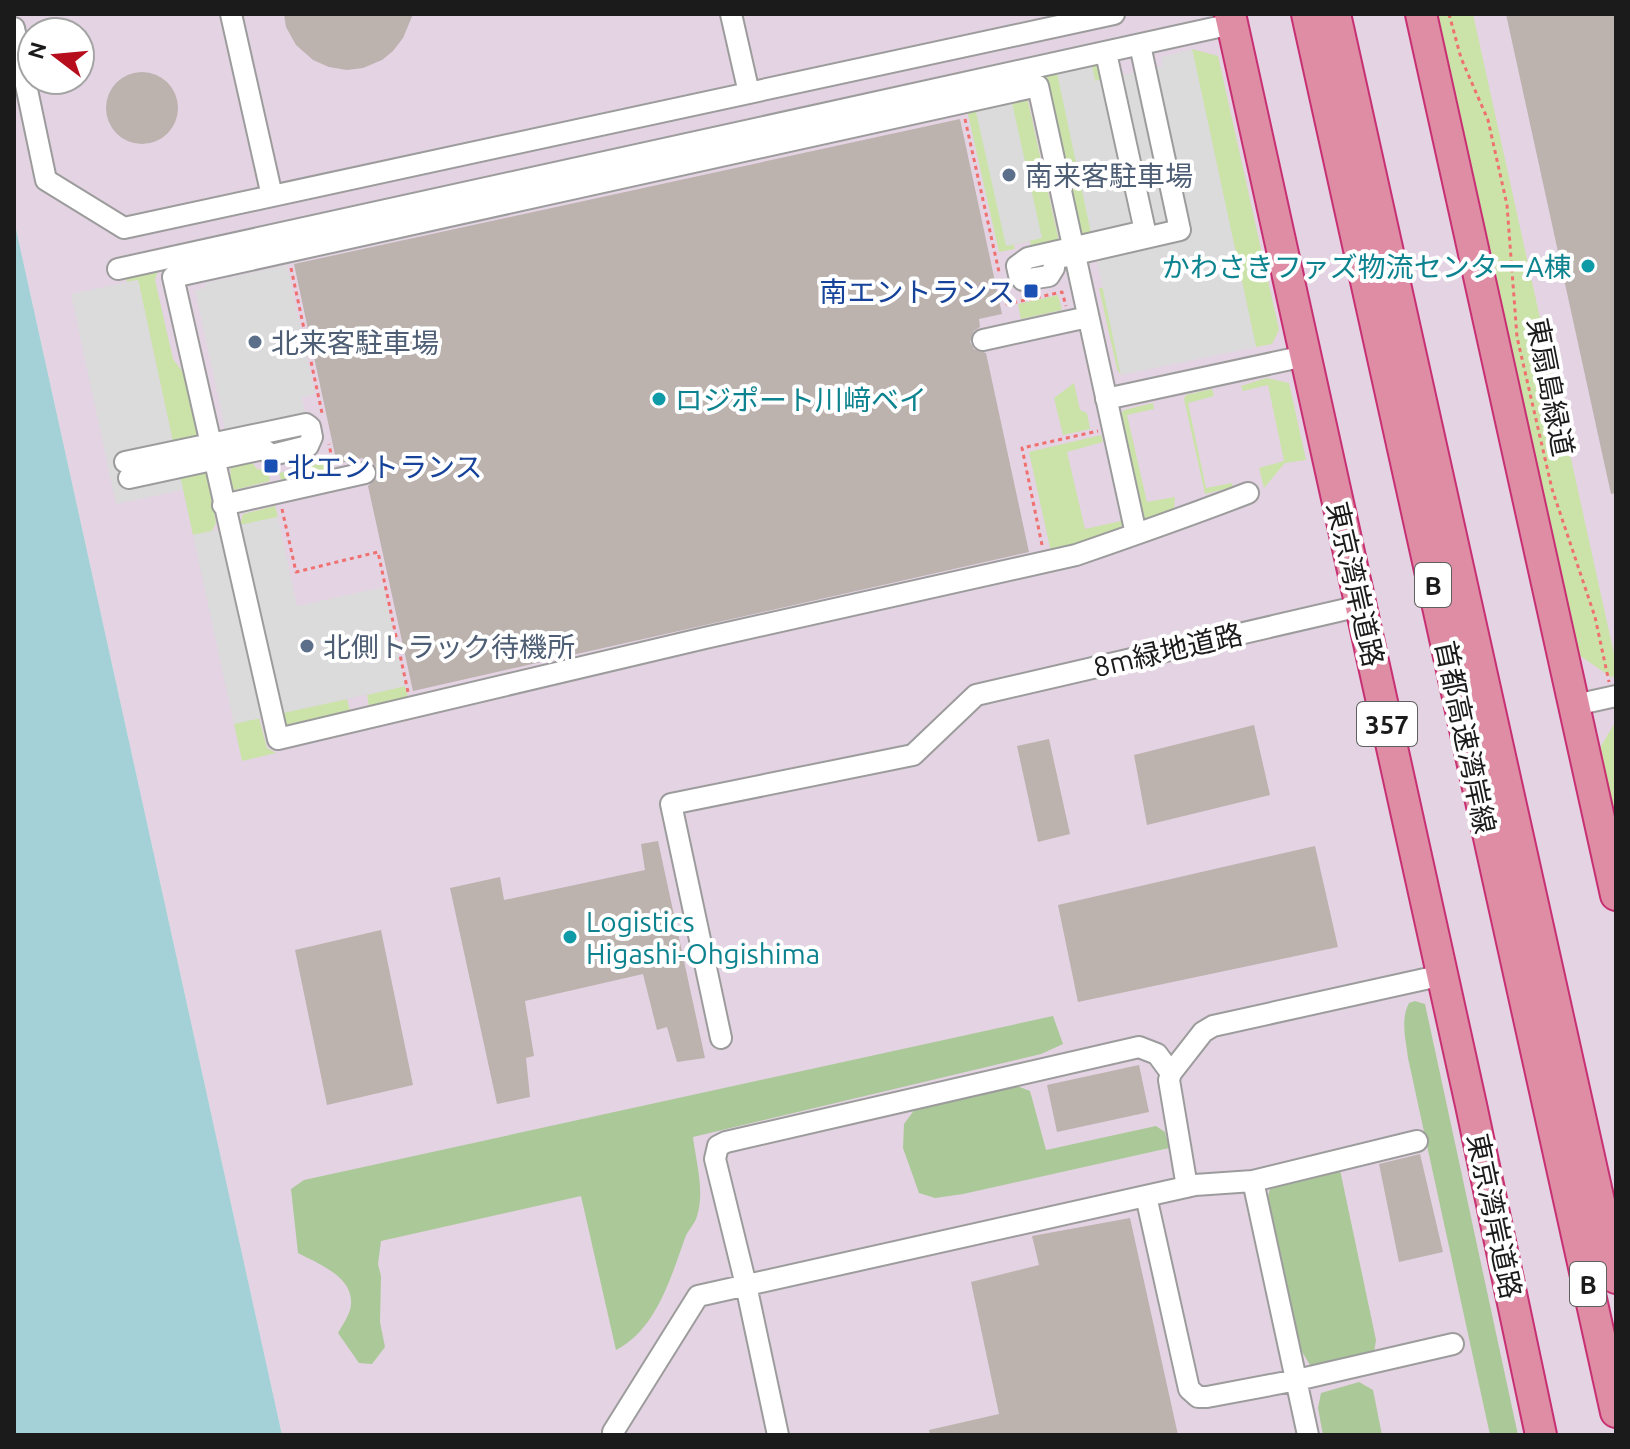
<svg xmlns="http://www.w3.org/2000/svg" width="1630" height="1449" font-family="Ubuntu,'Noto Sans JP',sans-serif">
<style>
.industrial{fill:#e4d3e3;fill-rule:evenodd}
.grass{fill:#cbe3a9}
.forest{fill:#abc898}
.parking{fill:#dbdbdb}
.water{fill:#a4d0d7}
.building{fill:#bcb2ae}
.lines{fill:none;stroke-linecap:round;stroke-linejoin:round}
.minor-casing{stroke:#9c9c9c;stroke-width:24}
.highway-casing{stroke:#c73072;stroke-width:34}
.path{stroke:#ef706f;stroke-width:3;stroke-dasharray:4 4;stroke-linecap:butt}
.minor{stroke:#fff;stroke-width:20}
.highway{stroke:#de8da4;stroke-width:30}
.service-dot{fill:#5c6f8a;stroke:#fff;stroke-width:3}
.culture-dot{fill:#0f9aa8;stroke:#fff;stroke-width:3}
.transit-dot{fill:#1a4fb4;stroke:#fff;stroke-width:3}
.labels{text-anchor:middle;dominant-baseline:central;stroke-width:8;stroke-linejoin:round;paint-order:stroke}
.shield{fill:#fff;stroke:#5f5f5f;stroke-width:2}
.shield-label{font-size:26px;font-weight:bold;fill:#1b1b1b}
.service-label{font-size:28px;fill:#4e5e75;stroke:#fff;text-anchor:start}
.culture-label{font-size:28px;fill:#0d838f;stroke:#fff;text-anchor:start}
.transit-label{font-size:28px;fill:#164399;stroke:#fff;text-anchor:end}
.street-label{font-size:28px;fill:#1b1b1b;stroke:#fff}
</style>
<rect width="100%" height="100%" fill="#ece7e1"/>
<!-- industrial -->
<path class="industrial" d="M14 14H1616V1435H282L14 220ZM32 32H80V80H32Z"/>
<!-- grass -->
<path class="grass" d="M1435 14H1473L1616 663V676L1611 677 1576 653Z
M1192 49 1218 56 1279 330 1272 344 1256 347Z
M1101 60 1105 79 1095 81 1092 66 1093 239 1082 242 1047 81 1035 73Z
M1022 98 1028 101 1060 246 1045 250 1043 243 1031 246 1030 241 1042 238 1007 246 1014 245 1015 249 999 252 967 110Z
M159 268 155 280 173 359 183 372 198 437 173 442 138 280 127 282 126 278Z
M1099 288H1103L1121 375 1117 369Z
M1058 295 1062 310 1021 319 1018 304Z
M1266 378 1289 383 1306 460 1285 463 1264 488 1259 468 1284 461 1268 385 1243 391 1241 386Z
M1074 383 1080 410 1087 413 1090 429 1063 435 1054 398Z
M1212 389 1214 396 1188 403 1206 488 1232 483 1233 487 1205 494 1184 399 1186 395Z
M1153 403 1154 409 1127 415 1147 502 1175 497 1174 509 1145 521 1121 414 1124 410Z
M1101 435 1103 442 1067 452 1085 529 1121 521 1122 524 1120 529 1051 552 1029 452Z
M250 460 257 469 268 470 270 481 234 490 229 489 226 480 231 473 229 462Z
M327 462 328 469 281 480 279 473Z
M205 465 216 523 212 531 193 535 179 471Z
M275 506 278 517 240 525 243 514Z
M405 686 408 697 369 706 367 695Z
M347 699 350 711 285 725 282 713Z
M259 718 267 748 276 753 242 761 234 724Z
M1616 721V834L1598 751Z"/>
<!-- forest -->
<path class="forest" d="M1415 1001 1425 1004 1518 1435H1490L1408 1058C1406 1040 1400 1020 1409 1003Z
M1053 1016 1063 1044 1041 1054 693 1137C696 1162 705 1191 697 1216 695 1224 688 1230 685 1238 671 1277 656 1330 616 1350L581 1196 381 1241 378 1264 381 1276 380 1322 385 1347 372 1364 359 1363 338 1333C343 1324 351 1313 351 1304 353 1276 318 1264 298 1253L291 1189 304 1180Z
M1017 1086 1030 1091 1046 1150 1156 1126 1165 1132 1169 1148 963 1194 935 1198 919 1193 903 1148 904 1124 915 1109Z
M1334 1169 1340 1170 1376 1340 1374 1353 1326 1365H1310L1301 1350 1268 1197 1271 1183Z
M1359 1382 1373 1390 1382 1435H1323L1318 1408 1321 1393Z"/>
<!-- parking -->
<path class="parking" d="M1192 49 1256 347 1121 375 1057 73 1092 66 1095 81 1162 66 1161 57Z
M1012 103 1042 238 1006 246 976 112Z
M287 265 315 394 302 397 305 412 225 429 195 290 205 288V283Z
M138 280 183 490 116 504 71 294Z
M278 517 297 606 384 587 405 686 234 724 193 535Z"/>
<!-- water -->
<path class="water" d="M14 220 282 1435H14Z"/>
<!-- building -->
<path class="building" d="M284 14H413L403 38 393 51 382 60 363 68 347 70 329 67 313 60 296 45 286 27Z
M1506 14H1616V493L1611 494Z
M106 108a36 36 0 1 1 72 0a36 36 0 1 1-72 0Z
M960 119 1002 314 979 319 980 327 974 331 970 342 974 349 986 353 1029 552 413 691 368 486 377 478V469L374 464 362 458 337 464 294 264Z
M1254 725 1270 795 1147 825 1134 755Z
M1049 739 1070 834 1038 842 1017 746Z
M658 841 705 1058 677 1062 667 1027 657 1030 643 974 525 1001 534 1056 526 1058 530 1097 497 1104 450 888 500 877 504 900 645 870 641 844Z
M1315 846 1338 947 1078 1002 1058 905Z
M381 930 413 1085 327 1105 295 950Z
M1139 1065 1149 1112 1057 1132 1047 1085Z
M1420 1154 1443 1252 1399 1262 1379 1164Z
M1130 1218 1178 1435H930L929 1430 999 1414 971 1282 1039 1265 1032 1236Z"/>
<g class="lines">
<!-- minor casing -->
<g class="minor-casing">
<path id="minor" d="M231 14 272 196
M731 14 749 93
M14 28 46 180 124 228 1114 14
M1106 53 1145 231 1028 258 1017 266 1019 275 1023 280 1049 276 1054 268V259L1180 230 1140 45
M118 269 1232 24
M983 340 1088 317
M1106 399 1305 356
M125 462 306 424 310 427 312 437 308 446 272 455 263 449 129 478
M223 505 365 473
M1136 534 1038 86 173 277 278 739 705 638 1076 555C1134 535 1191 515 1248 493
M1575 705 1616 696
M721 1038 671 804 913 755 976 695 1360 606
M1253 1181 1308 1435
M1187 1187 1169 1080 1171 1073 1203 1032 1213 1026 1443 975
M1146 1196 1189 1389 1198 1397H1207L1297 1380 1453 1344
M614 1435 613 1432 698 1296 1195 1185 1253 1181 1417 1141
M778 1435 746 1285 715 1159 718 1146 726 1142 1139 1047 1157 1054 1171 1073"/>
</g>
<!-- highway casing -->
<g class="highway-casing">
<path id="highway" d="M1230 14 1471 1105 1541 1435
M1307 14 1616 1412
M1335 14 1616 1278
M1421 14 1616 895"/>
</g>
<!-- path -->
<path class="path" d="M1449 14 1461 58 1488 120 1507 205 1517 337 1552 489 1595 617 1609 682
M965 119 999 272
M291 268 322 413
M1001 279 1007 304 1062 292 1066 306
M315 462 332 459 329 444
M282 509 296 572 378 552 408 692
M1042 545 1022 448 1098 431"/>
<!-- minor -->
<use href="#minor" class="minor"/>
<!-- highway -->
<use href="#highway" class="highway"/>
</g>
<!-- markers -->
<g class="service-dot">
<circle cx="1009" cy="175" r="8"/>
<circle cx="255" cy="342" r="8"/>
<circle cx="307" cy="646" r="8"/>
</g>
<g class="culture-dot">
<circle cx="1588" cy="266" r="8"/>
<circle cx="659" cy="399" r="8"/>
<circle cx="570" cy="937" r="8"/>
</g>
<g class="transit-dot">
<rect x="1023" y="283" width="16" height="16" rx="4"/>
<rect x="263" y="458" width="16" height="16" rx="4"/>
</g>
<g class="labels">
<!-- shield labels -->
<g class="shield">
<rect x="1415" y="563" width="36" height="44" rx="6"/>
<rect x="1357" y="702" width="60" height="44" rx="6"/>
<rect x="1570" y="1262" width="36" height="44" rx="6"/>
</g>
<g class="shield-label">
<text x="1433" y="585">B</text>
<text x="1387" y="724">357</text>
<text x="1588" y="1284">B</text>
</g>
<!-- service labels -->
<g class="service-label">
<text x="1025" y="175">南来客駐車場</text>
<text x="271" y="342">北来客駐車場</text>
<text x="323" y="646">北側トラック待機所</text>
</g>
<!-- culture labels -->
<g class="culture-label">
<text x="1572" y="266" text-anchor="end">かわさきファズ物流センターA棟</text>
<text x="675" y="399">ロジポート川﨑ベイ</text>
<text x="586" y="921">Logistics<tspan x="586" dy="32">Higashi-Ohgishima</tspan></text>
</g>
<!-- transit labels -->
<g class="transit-label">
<text x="1015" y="291">南エントランス</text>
<text x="287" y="466" text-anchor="start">北エントランス</text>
</g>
<!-- street labels -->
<g class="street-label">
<text transform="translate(1551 387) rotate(79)">東扇島緑道</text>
<text transform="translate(1356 584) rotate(77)">東京湾岸道路</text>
<text transform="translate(1168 650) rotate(-13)">8m緑地道路</text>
<text transform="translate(1466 737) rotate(78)">首都高速湾岸線</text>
<text transform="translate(1495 1216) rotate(78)">東京湾岸道路</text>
</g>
</g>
<!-- border -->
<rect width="1630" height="1449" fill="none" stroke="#1b1b1b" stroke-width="32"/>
<!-- north arrow -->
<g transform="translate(56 56) rotate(286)"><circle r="38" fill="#ffffff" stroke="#a4a4a4" stroke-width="2"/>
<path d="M0-6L14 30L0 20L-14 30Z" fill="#b70e1e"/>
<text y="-12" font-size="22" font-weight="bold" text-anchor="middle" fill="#1b1b1b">N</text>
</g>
</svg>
